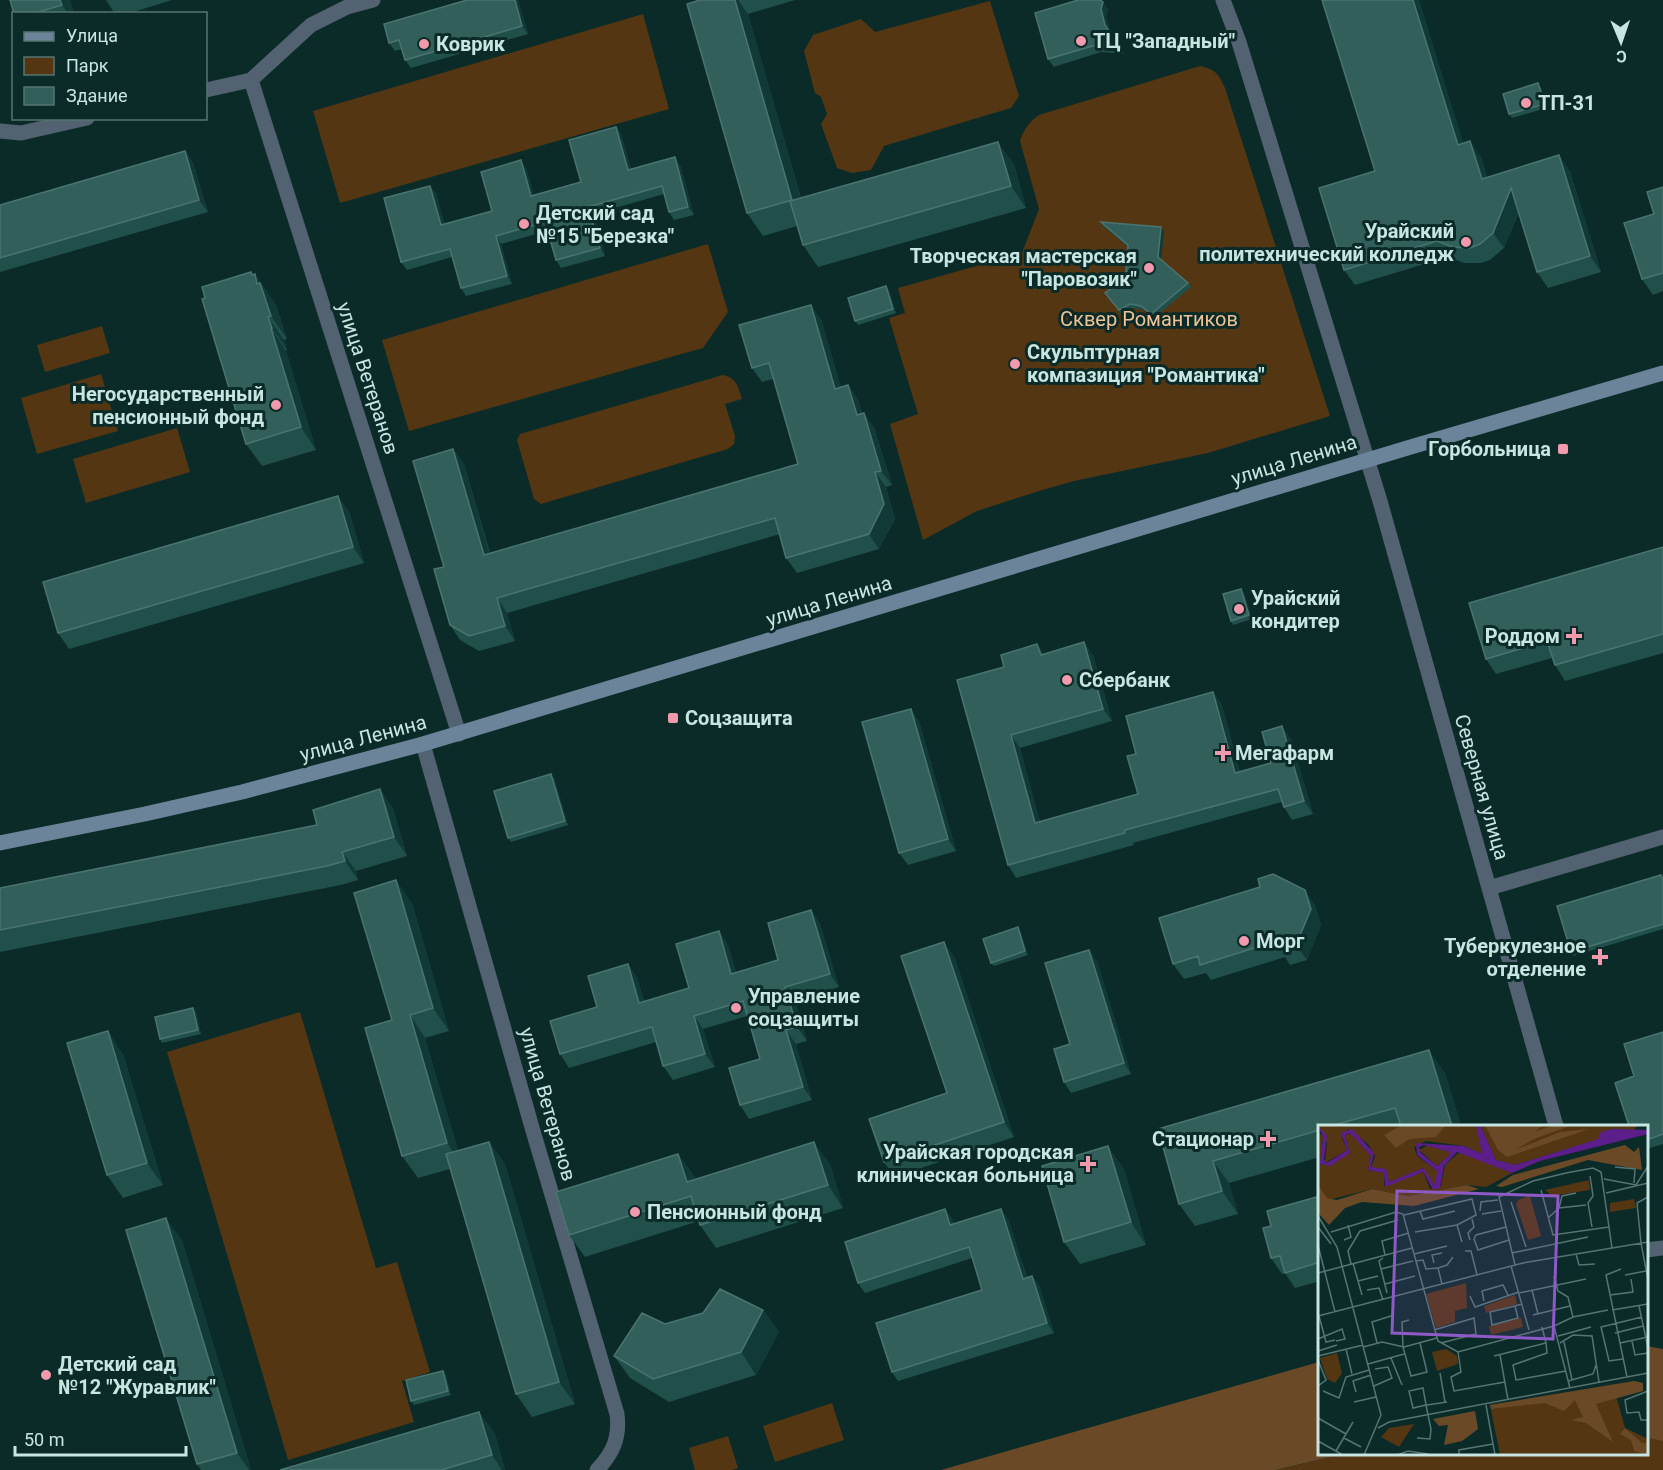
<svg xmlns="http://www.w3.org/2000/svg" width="1663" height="1470" font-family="Roboto,sans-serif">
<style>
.green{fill:#553612}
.forest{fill:#6a4926}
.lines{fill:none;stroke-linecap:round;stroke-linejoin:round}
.minor{stroke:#536270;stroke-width:15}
.secondary{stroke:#6c849a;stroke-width:15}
.wall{fill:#214f4a}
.shaded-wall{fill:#113a36}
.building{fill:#335f5b;stroke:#4a7470;stroke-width:1.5}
.poi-dot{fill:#f29aad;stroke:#0a2b28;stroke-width:2}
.labels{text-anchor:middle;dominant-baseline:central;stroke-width:6;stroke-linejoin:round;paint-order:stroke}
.poi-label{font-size:20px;font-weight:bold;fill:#c7e5e1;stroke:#0a2b28;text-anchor:start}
.park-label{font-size:20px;fill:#f0c295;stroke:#0a2b28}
.street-label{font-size:20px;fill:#c7e5e1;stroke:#0a2b28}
.inset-road{fill:none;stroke:#567572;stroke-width:1.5}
.view{fill:#8e5ac8;fill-opacity:0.15;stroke:#8e5ac8;stroke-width:3}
.inset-edge{fill:none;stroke:#c7e5e1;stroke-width:3}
</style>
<rect width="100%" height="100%" fill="#0a2b28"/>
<!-- green -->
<path class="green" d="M990 1 1019 96 1011 108 884 146 871 170 852 173 837 168 821 124 827 114 821 97 815 93 804 51 813 35 861 19 875 32Z
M643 14 669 109 340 203 313 111Z
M1200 66C1216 70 1218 73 1225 88L1330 416 1208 453 1074 481 1039 491 977 511 923 540 890 424 918 414 889 318 905 313 898 288 1022 253 1039 209 1020 141C1024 129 1029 122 1039 115Z
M708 244 728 312 703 348 409 431 382 340Z
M102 326 110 353 45 372 37 345Z
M101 374 118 431 37 454 21 398Z
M723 375C737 378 738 387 742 399L725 404 735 436 734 444 728 449 541 504 534 499 517 440 520 434Z
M177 428 190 472 86 503 73 459Z
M300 1012 376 1268 397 1262 430 1372 402 1381 414 1422 288 1460 167 1052Z
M832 1403 844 1440 775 1462 763 1426Z
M728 1436 738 1468 732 1470H695L689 1448Z
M1647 1438 1663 1441V1470H1277L1342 1454H1646Z"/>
<!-- forest -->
<path class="forest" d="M1647 1346 1663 1349V1441L1647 1438Z
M1319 1362 1320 1454H1342L1276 1470H941Z"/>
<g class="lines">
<!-- minor -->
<path class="minor" d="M1223 0 1239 42 1380 501 1556 1126
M251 80 459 734
M206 90 251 80 311 25 347 7 373 0
M0 131 21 133 87 118
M423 744 533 1131 617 1414C620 1438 613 1453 597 1470
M1489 888 1663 837
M1646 1250 1663 1248"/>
<!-- secondary -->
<path class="secondary" d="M0 843 145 814 242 792 423 744 1414 446 1663 373"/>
</g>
<!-- wall -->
<path class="wall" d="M10 0H70L74 14H14Z
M106 0H172L127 14H115Z
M518 0 528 34 411 68 405 60 402 49 395 51 389 43Z
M700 0H795L748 14 801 198 1014 164 1026 208 818 267 803 245 797 226 763 236 747 213Z
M1322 0H1419L1463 144 1481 157 1487 177 1570 171 1601 272 1548 288 1537 272 1519 212 1504 248 1490 260 1481 263H1464L1448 257 1355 285 1344 270 1375 171Z
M1103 2 1108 10 1106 17 1111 33 1124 54 1101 52 1054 67 1048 59Z
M1541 87 1547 108 1512 118 1509 114Z
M616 127 621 134 631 169 680 165 694 215 674 220 669 212 664 194 594 214 605 256 561 268 556 260 547 231 501 244 512 284 466 296 461 288 452 257 407 270 401 262 436 193 444 224 492 211 526 168 534 196 581 182Z
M185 151 193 163 208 212 0 272V205Z
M1663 187V291L1653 295 1642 279 1654 214Z
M1101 222 1164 231 1161 259 1188 283 1191 287 1154 318 1144 310 1133 308 1121 314 1105 293 1125 284 1128 247 1103 226Z
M251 272 254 275 255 274 276 305 287 339 284 340 287 350 286 351 316 450 262 466 246 444 205 298Z
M886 286 889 290 896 313 858 325 855 321Z
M821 319 841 388 848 385 858 400 862 413 874 427 892 485 886 487 895 519 879 549 797 573 786 558 780 534 507 613 515 641 479 651 460 640 450 625 444 567 453 449 464 464 490 553 798 464 773 379 762 382 752 368Z
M349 511 364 563 69 649 58 633Z
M1663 547V653L1565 681 1555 665 1552 658 1496 674 1486 659Z
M1241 589 1244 593 1252 619 1233 625 1231 621Z
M1044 654 1093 655 1112 721 1020 748 1040 822 1138 794 1136 754 1213 692 1222 705 1240 772 1271 763 1291 739 1313 814 1292 820 1284 807 1282 802 1133 843 1134 845 1016 878 1008 865 1004 667Z
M919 721 956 851 908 865 899 853Z
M551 774 554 778 568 825 511 842 508 838Z
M380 789 393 809 407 856 356 871 358 880 341 885 0 952V888L317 825Z
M1661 875 1663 877V929L1573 956 1571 952Z
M412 903 449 1031 425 1038 458 1151 489 1142 505 1164 575 1404 532 1417 516 1394 450 1169 418 1178 402 1156 392 1020Z
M1315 905 1321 925 1307 960 1290 965 1285 957 1211 980 1206 973 1184 979 1173 964Z
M811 910 820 924 839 987 795 1001 807 1041 796 1044 812 1100 749 1119 740 1105 760 1059 747 1016 703 1029 715 1067 673 1080 663 1066 656 1042 569 1068 560 1054 597 1007 628 964 637 978 644 1001 689 988 719 931 728 945 736 972 778 960Z
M1018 927 1020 931 1028 955 994 966 991 963Z
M954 956 1014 1137 894 1177 884 1162 947 1093Z
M1097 961 1131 1074 1071 1093 1064 1082 1070 1044Z
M193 1008 196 1012 201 1034 162 1043 160 1039Z
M1663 1032V1144L1647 1149V1126L1634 1076Z
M123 1054 163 1185 123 1198 107 1175Z
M1445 1073 1461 1126H1320V1157L1229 1183 1238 1214 1195 1226 1179 1204 1158 1129Z
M678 1154 694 1176 695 1179 830 1164 843 1208 716 1248 700 1225 699 1221 585 1257 569 1235Z
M1124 1169 1146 1245 1080 1264 1064 1242Z
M1320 1196V1281L1295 1288 1285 1273 1282 1274 1271 1258V1226Z
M952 1218 954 1224 1008 1219 1027 1277 1032 1276 1039 1285 1054 1333 898 1381 892 1372 982 1290 972 1258 865 1293 858 1283Z
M182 1240 251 1470H201L197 1464Z
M763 1310 779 1332 756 1375 669 1402 630 1378 614 1356 665 1324Z
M443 1371 446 1375 451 1395 414 1405 411 1401Z
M479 1412 495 1434 505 1470H280Z"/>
<!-- shaded-wall -->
<path class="shaded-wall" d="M60 0H70L74 14H68L62 5Z
M515 0H518L528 34 522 26Z
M735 0H738L748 14 808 223 792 200Z
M1413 0H1419L1469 161 1458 145Z
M1103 2 1108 10 1106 17 1111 33 1124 54 1105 25 1101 9Z
M1538 83 1541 87 1547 108 1545 104Z
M616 127 621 134 633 177 628 170Z
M1470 141 1481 157 1493 195 1482 179Z
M998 142 1014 164 1026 208 1011 186Z
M185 151 193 163 208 212 199 200Z
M1559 155 1570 171 1601 272 1590 256Z
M675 157 680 165 694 215 688 207Z
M521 160 526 168 536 204 531 196Z
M430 186 436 193 447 232 441 225Z
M1511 188 1522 203 1504 248 1493 233Z
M588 207 594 214 605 256 600 248Z
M1161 227 1164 231 1161 261 1158 257Z
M496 236 501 244 512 284 507 276Z
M251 272 256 278 255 274 276 305 287 339 271 316Z
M886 286 889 290 896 313 893 309Z
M811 305 821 319 846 404 835 389Z
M268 317 284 340 287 350 272 328Z
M271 328 286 351 316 450 301 427Z
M848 385 858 400 868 430 857 415Z
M864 413 874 427 892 485 881 471Z
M453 449 464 464 494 570 484 555Z
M875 472 886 487 895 519 879 549 869 534Z
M338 496 349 511 364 563 353 547Z
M1241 589 1244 593 1252 619 1249 615Z
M497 598 507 613 515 641 505 626Z
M1084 642 1093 655 1112 721 1103 709Z
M1037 644 1046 656 1041 655Z
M1213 692 1222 705 1244 786 1235 773Z
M911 709 919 721 956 851 948 839Z
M1282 726 1291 739 1313 814 1304 801Z
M1011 735 1020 748 1044 836 1035 823Z
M551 774 554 778 568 825 565 821Z
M380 789 393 809 407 856 394 837Z
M342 852 356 871 358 880 345 861Z
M396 880 412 903 449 1031 433 1008Z
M1305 890 1315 905 1321 925 1307 960 1296 945Z
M811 910 820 924 839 987 830 974Z
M1018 927 1020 931 1028 955 1025 951Z
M719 931 728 945 741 987 731 974Z
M944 942 954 956 1014 1137 1004 1122Z
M1089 950 1097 961 1131 1074 1124 1063Z
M628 964 637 978 648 1016 639 1003Z
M785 987 795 1001 807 1041 797 1027Z
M193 1008 196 1012 201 1034 198 1030Z
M410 1015 425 1038 463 1166 447 1143Z
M694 1016 703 1029 715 1067 705 1054Z
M786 1030 796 1044 812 1100 803 1087Z
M108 1031 123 1054 163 1185 147 1163Z
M1429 1050 1445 1073 1461 1126H1452Z
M489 1142 505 1164 575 1404 559 1382Z
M814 1142 830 1164 843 1208 828 1185Z
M1108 1146 1124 1169 1146 1245 1131 1222Z
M678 1154 694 1176 703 1204 687 1182Z
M1213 1161 1229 1183 1238 1214 1222 1191Z
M945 1209 952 1218 957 1235 950 1225Z
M1001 1209 1008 1219 1030 1288 1023 1279Z
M166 1218 182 1240 251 1470H249L237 1453Z
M1032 1276 1039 1285 1054 1333 1047 1323Z
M763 1310 779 1332 756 1375 741 1352Z
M443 1371 446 1375 451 1395 448 1391Z
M479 1412 495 1434 505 1470H502L492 1455Z"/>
<!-- building -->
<path class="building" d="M10 0H60L62 5 32 14H14Z
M467 0H515L522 26 405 60 399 40 389 43 384 24Z
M700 0H735L792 200 747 213 687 4Z
M1078 0H1100L1103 2 1101 9 1105 25 1118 46 1096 45 1048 59 1035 13Z
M1322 0H1413L1458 145 1470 141 1482 179 1559 155 1590 256 1537 272 1511 188 1493 233 1480 244 1470 248 1453 247 1437 241 1344 270 1319 188 1375 171Z
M1538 83 1545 104 1509 114 1503 94Z
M616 127 628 170 675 157 688 207 669 212 662 186 588 207 600 248 556 260 545 222 496 236 507 276 461 288 450 249 401 262 384 198 430 186 441 225 492 211 481 172 521 160 531 196 581 182 569 140Z
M998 142 1011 186 803 245 790 201Z
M185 151 199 200 0 258V205Z
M1663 187V273L1642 279 1624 223 1654 214 1647 192Z
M1101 222 1161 227 1158 257 1188 283 1151 314 1141 306 1130 304 1119 310 1105 293 1115 286 1125 284 1128 245Z
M251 272 252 275 255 274 257 284 260 283 271 316 268 317 272 328H271L301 427 246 444 202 299 205 298 202 287Z
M886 286 893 309 855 321 848 298Z
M811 305 835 389 848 385 857 415 864 413 881 471 875 472 884 504 869 534 786 558 775 518 497 598 505 626 469 636 450 625 434 569 444 567 413 461 453 449 484 555 798 464 769 363 752 368 739 325Z
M338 496 353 547 58 633 43 582Z
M1663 547V634L1555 665 1547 641 1486 659 1469 603Z
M1241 589 1249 615 1231 621 1223 594Z
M1084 642 1103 709 1011 735 1035 823 1138 794 1127 756 1136 754 1126 716 1213 692 1235 773 1271 763 1262 732 1282 726 1304 801 1284 807 1278 789 1125 830V833L1008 865 957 680 1004 667 1001 655 1037 644 1041 655Z
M911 709 948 839 899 853 862 722Z
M551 774 565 821 508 838 494 791Z
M380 789 394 837 342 852 345 861 327 866 0 930V888L317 825 313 810Z
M1273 874 1305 890 1311 909 1296 945 1279 950 1277 941 1200 965 1198 956 1173 964 1159 918 1260 887 1258 879Z
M1661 875 1663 880V924L1571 952 1557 906Z
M396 880 433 1008 410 1015 447 1143 402 1156 365 1028 392 1020 354 893Z
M811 910 830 974 785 987 797 1027 786 1030 803 1087 740 1105 729 1068 760 1059 743 1001 694 1016 705 1054 663 1066 652 1027 560 1054 550 1021 597 1007 588 976 628 964 639 1003 689 988 676 944 719 931 731 974 778 960 768 923Z
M1018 927 1025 951 991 963 983 939Z
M944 942 1004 1122 884 1162 869 1119 947 1093 901 956Z
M1089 950 1124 1063 1064 1082 1054 1049 1070 1044 1045 963Z
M193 1008 198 1030 160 1039 155 1017Z
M108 1031 147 1163 107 1175 67 1043Z
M1663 1032V1134L1647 1140V1126H1629L1615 1083 1634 1076 1624 1044Z
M1429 1050 1452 1126H1401L1395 1108 1331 1126H1320V1130L1213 1161 1222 1191 1179 1204 1158 1129Z
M489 1142 559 1382 516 1394 446 1154Z
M814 1142 828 1185 700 1225 691 1196 569 1235 556 1192 678 1154 687 1182Z
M1108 1146 1131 1222 1064 1242 1042 1166Z
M1320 1196V1262L1285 1273 1280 1256 1271 1258 1263 1228 1271 1226 1267 1211Z
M945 1209 950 1225 1001 1209 1023 1279 1032 1276 1047 1323 892 1372 876 1323 982 1290 969 1247 858 1283 845 1242Z
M166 1218 237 1453 197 1464 126 1230Z
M720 1289 763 1310 741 1352 653 1379 614 1356 642 1313 665 1324 703 1313Z
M443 1371 448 1391 411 1401 406 1380Z
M479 1412 492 1455 441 1470H280Z"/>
<!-- markers -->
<g class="poi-dot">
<circle cx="1081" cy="41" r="6"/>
<circle cx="424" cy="44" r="6"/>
<circle cx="1526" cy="103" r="6"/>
<circle cx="524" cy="224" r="6"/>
<circle cx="1466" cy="242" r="6"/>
<circle cx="1149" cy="268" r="6"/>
<circle cx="1015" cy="364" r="6"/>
<circle cx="276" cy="405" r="6"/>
<rect x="1557" y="443" width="12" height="12" rx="3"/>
<circle cx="1239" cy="609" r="6"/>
<path d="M1571 627h6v6h6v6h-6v6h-6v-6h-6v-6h6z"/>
<circle cx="1067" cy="680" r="6"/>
<rect x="667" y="712" width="12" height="12" rx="3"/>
<path d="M1220 744h6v6h6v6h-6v6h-6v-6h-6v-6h6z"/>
<circle cx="1244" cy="941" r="6"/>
<path d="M1597 948h6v6h6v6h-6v6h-6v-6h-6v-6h6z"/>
<circle cx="736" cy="1008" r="6"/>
<path d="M1265 1130h6v6h6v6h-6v6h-6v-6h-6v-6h6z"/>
<path d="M1085 1155h6v6h6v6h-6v6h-6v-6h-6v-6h6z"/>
<circle cx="635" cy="1212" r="6"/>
<circle cx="46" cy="1375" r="6"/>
</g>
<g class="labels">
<!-- poi labels -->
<g class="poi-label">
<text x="1093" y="41">ТЦ "Западный"</text>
<text x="436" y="44">Коврик</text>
<text x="1538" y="103">ТП-31</text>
<text x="536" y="213">Детский сад<tspan x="536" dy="23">№15 "Березка"</tspan></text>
<text x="1454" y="231" text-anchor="end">Урайский<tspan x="1454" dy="23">политехнический колледж</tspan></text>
<text x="1137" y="256" text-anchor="end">Творческая мастерская<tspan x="1137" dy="23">"Паровозик"</tspan></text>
<text x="1027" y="352">Скульптурная<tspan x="1027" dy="23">компазиция "Романтика"</tspan></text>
<text x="264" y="394" text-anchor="end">Негосударственный<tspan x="264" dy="23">пенсионный фонд</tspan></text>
<text x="1551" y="449" text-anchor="end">Горбольница</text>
<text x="1251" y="598">Урайский<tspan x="1251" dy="23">кондитер</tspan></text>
<text x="1560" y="636" text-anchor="end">Роддом</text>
<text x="1079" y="680">Сбербанк</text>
<text x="685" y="718">Соцзащита</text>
<text x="1235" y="753">Мегафарм</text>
<text x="1256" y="941">Морг</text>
<text x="1586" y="946" text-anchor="end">Туберкулезное<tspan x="1586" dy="23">отделение</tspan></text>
<text x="748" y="996">Управление<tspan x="748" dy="23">соцзащиты</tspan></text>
<text x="1254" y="1139" text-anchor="end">Стационар</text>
<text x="1074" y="1152" text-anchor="end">Урайская городская<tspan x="1074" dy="23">клиническая больница</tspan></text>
<text x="647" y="1212">Пенсионный фонд</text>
<text x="58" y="1364">Детский сад<tspan x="58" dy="23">№12 "Журавлик"</tspan></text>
</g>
<!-- park labels -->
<g class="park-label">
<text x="1149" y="319">Сквер Романтиков</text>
</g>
<!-- street labels -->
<g class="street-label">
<text transform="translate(368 378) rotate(72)">улица Ветеранов</text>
<text transform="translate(1294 460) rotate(-17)">улица Ленина</text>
<text transform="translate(829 601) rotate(-17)">улица Ленина</text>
<text transform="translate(363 738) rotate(-15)">улица Ленина</text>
<text transform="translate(1482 787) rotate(74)">Северная улица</text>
<text transform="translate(548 1104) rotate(74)">улица Ветеранов</text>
</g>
</g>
<!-- overview -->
<g transform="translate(1318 1125)">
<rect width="330" height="330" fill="#0a2b28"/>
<path d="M0 0H158L166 25 164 29 146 21 108 16 96 22 99 31 119 46V59H113L105 43 72 57 63 43H53L57 31 50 19 30 4 24 13 29 25 7 38 9 18ZM162 0H319L316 5 294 4 281 14 197 40 178 35ZM0 6 5 12 3 40 32 28 27 11 33 8 53 31 50 45 66 48V61L105 47 112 64 123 61 127 40 143 26 194 48 168 62 149 60 90 71 54 64 6 76 0 72ZM110 20 132 27V30L119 41 101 25ZM271 55 272 65 234 71 227 65ZM212 71 223 111 210 115 198 79 200 75ZM316 74 318 83 292 87V78ZM148 158 149 183 137 186V197L118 203 108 169ZM197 170 199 179 168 188 166 181ZM203 193 205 202 173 210 171 201ZM128 224 139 231 140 239 119 246 114 227ZM19 228 24 248 17 258 9 254 2 233ZM295 260 307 303 330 314V330H182L172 280ZM96 299 81 322 63 312 71 303Z" fill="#553612"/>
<path d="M84 0H128L118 12 91 14 78 23 66 10ZM167 0H226L216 7 236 0H254L216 14 197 25 242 7 271 4 189 32 180 25ZM307 20 316 27 321 22 324 45 270 35 184 62 178 61 195 50ZM0 60 9 73 19 75 54 64 90 71 149 60 161 64 96 81 44 77 27 83 11 100 0 88ZM316 256 325 258V266L278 279 295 317 268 298 253 295 265 292 257 275 246 286 227 278 173 284 172 280ZM157 286 160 304 144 316 126 320 130 300 121 301 115 294ZM307 303 324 318H330V330L316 326 313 315 302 309Z" fill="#6a4926"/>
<path d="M158 0H162L178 35 197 40 280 14 283 7 294 4 330 5V9L222 36 194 48 139 27 126 41 122 63 115 65 105 47 67 62 66 48 50 45 53 31 32 8 27 11 32 28 12 41 2 39 5 12 0 1 9 11 6 35 9 38 29 25 23 8 34 4 56 28 53 42 68 44 71 57 105 43 117 60 119 46 99 30 98 18 146 21 164 29ZM106 20 132 27V30L119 41 103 28 101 22Z" fill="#5c1e8a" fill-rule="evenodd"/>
<path class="inset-road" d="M297 42 317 44 316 58M272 51 275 71 270 78 274 102M286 54 318 60 330 41M223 65 235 110 291 102M288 68 330 58M193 77 208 122M241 83 244 71 258 68M102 86 105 94 137 86M162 86 163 77 180 75M164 89 183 86M86 90 154 74 158 90 139 100 144 117M0 91 19 122 63 290 46 330M230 93 241 83 268 80M0 102 13 119M188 102 158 110 156 114 160 125 191 115M13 107 78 87 85 89 120 216 140 227 236 201 252 263M97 107 139 100M26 115 33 112 30 100M152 115 150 108 156 102 154 94M323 118 319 78 330 72M323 118 330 155M0 120 17 187M147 126H153L159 150M194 128 270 112M96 129 129 121M258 129 261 140 277 139M67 130 64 116 91 108M65 133 61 136 69 168M98 136 105 135 108 144 120 143M35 138 44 170M116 138 114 130 124 128M33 139 30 126 42 106 80 95M197 140 181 72 215 56 248 48 275 43 283 47 294 123M193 141 211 205M63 144 95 136M303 144 288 150 309 252M0 148 94 123M307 150 328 146M236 151 240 166 250 172 255 192M40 156 60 151M67 159 97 151M124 159 120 143 129 140 135 132M49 165 61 163 65 175M214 165 220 189M201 168 268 154M292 170 315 167 313 154M152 171 157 182 201 167M166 176 164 166 185 160 190 170M197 181 200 193 174 200 172 187 197 181 200 180 204 179M321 181 330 223M294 185 330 179M215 190 252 181M0 191 205 138 330 117M1 191 8 217 17 215M91 195 84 197 85 222 93 251 109 247 102 218M236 201 255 192 290 185M116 205 156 193 158 209 123 218M297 208 325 201M240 211 273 202M0 214 24 204 27 214 18 216M314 216 317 230 330 228M246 217 254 255M59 218 54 197 76 190M228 218 229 228 195 240 198 255 248 246M242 218 255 210 274 211 281 257M302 218 330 212M45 222 64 217 86 222 119 213M28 224 34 249M0 226 19 220M140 227 143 247 133 252 136 266 187 257M182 230 190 275M0 231 45 220M176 231 228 218 224 202M73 233 84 260M305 234 291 236 283 202 324 192M0 235 8 255 0 261M50 239 86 229M122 248 127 277M250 256 275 249 278 240M56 261 74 253 70 242 57 244M5 266 21 273 28 252 51 245M330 266 307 275 309 288 321 287 323 295H330M38 267 35 256 53 250M36 277 58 272M168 280 177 330M0 293 28 309M60 303 71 297 330 248M26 313 43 322M99 313 112 314 113 304 110 290 108 280 105 263 91 266 95 283 108 280H109L129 277M0 316 25 330M18 326 35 297M79 330 90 326 110 329M141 330V325L175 319"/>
<path class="view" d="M79 66 240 71 235 214 74 208Z"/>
<rect width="330" height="330" class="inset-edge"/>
</g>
<!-- legend -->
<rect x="12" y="12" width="195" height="108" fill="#0a2b28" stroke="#567572" stroke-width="1.5"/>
<rect x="24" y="32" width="30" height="9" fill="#6c849a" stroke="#567572" stroke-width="1.5"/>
<text x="66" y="42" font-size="18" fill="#c7e5e1">Улица</text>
<rect x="24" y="57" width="30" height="18" fill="#553612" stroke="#567572" stroke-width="1.5"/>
<text x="66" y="72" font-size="18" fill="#c7e5e1">Парк</text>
<rect x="24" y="87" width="30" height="18" fill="#335f5b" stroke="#567572" stroke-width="1.5"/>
<text x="66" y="102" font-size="18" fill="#c7e5e1">Здание</text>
<!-- north arrow -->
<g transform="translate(1621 42) rotate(178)" stroke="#0a2b28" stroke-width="4.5" paint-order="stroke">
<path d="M0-4.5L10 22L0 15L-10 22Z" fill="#c7e5e1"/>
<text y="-9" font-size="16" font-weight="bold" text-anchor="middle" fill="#c7e5e1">С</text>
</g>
<!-- scale -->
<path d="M15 1446v9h171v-9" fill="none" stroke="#c7e5e1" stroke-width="3"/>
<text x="24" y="1446" font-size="18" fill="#c7e5e1" stroke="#0a2b28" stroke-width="4.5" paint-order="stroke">50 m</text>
</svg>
